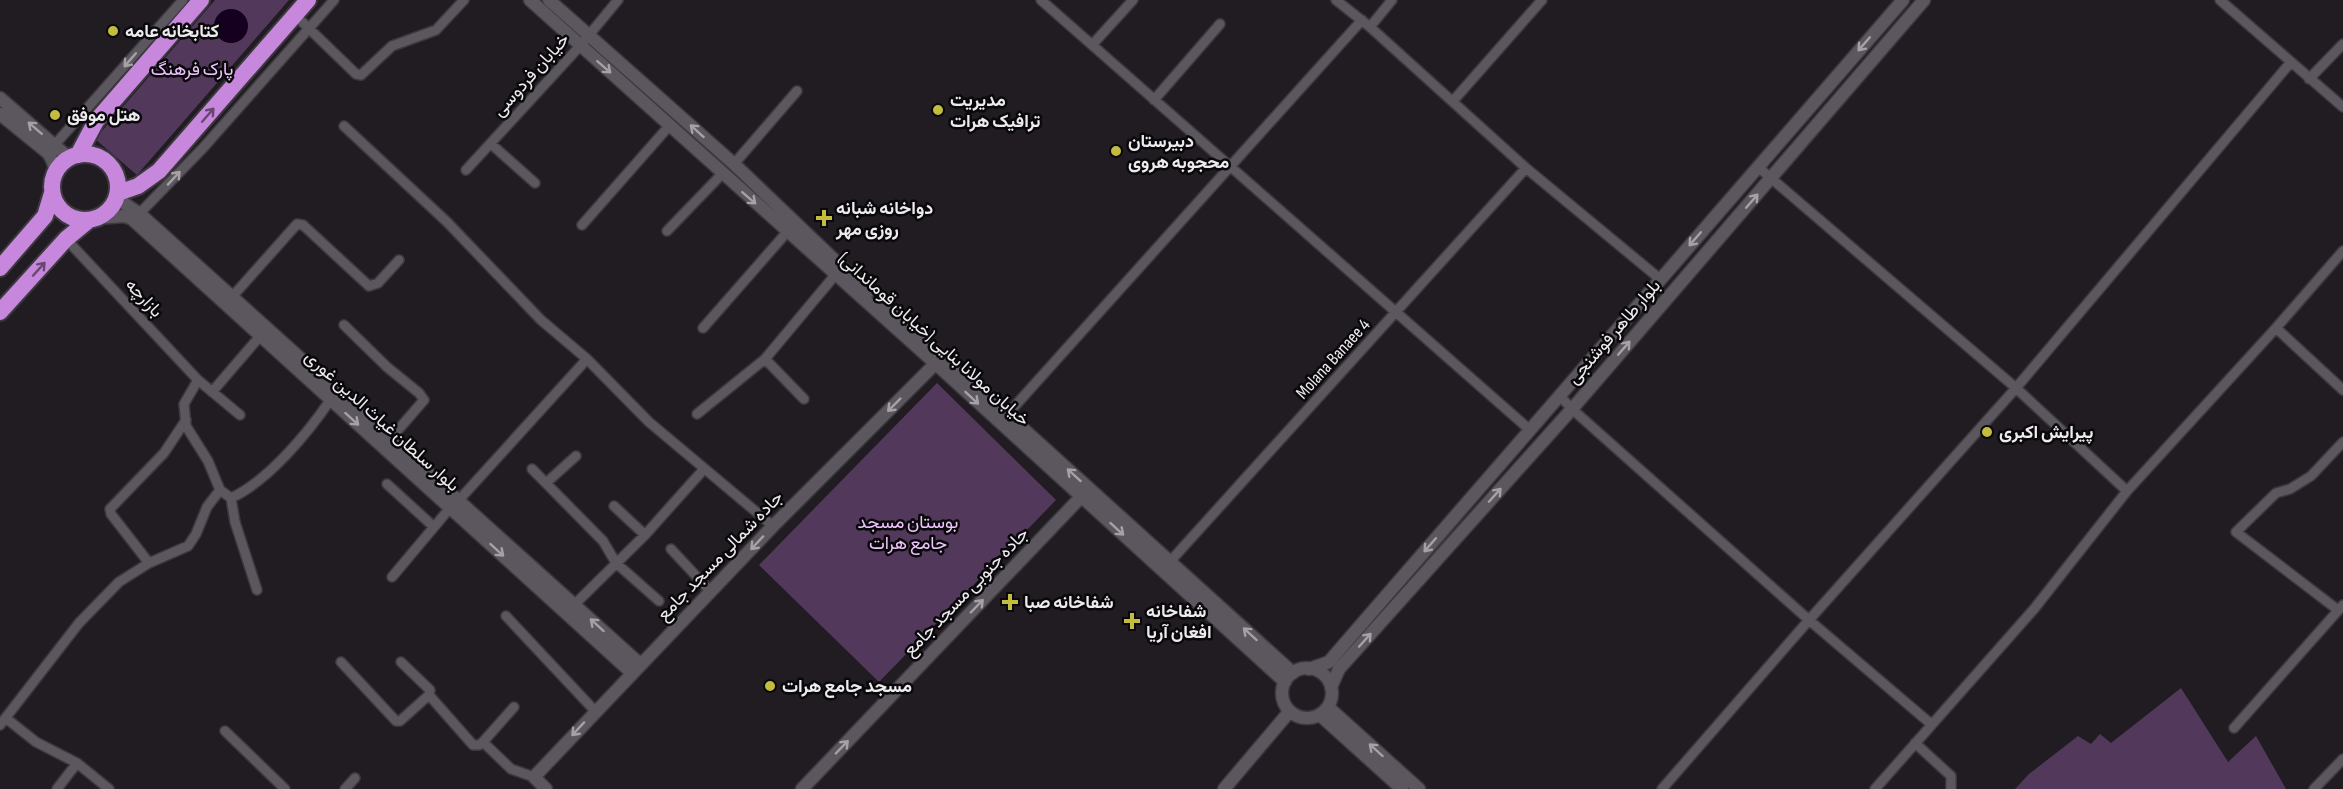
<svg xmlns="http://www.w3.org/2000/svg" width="2343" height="789" font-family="'Sofia Sans Condensed',Vazirmatn,sans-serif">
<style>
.green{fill:#52385b}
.water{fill:#160020}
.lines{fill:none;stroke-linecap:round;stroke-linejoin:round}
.street-casing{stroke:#3c393e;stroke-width:12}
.secondary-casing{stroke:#3c393e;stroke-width:15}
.highway-casing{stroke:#3c393e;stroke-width:20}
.street{stroke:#5c575e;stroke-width:9}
.secondary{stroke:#5c575e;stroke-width:12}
.highway{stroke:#c687dc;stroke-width:16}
.oneway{stroke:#a5a1a6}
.oneway2{stroke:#684873}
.poi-dot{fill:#c3bd3f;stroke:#09080a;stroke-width:2}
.labels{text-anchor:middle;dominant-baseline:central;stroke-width:5;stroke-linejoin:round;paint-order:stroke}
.poi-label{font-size:18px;font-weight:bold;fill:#eeebef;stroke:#09080a;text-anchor:start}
.park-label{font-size:18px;fill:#eec4fe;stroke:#09080a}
.street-label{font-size:18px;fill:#eeebef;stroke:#09080a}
</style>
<rect width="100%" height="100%" fill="#211c22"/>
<!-- green -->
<path class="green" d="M215 0H289L137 175 95 139Z
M937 383 1056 500 879 682 759 565Z
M2181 688 2228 762 2256 736 2286 789H2015L2029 774 2078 736 2091 744 2100 734 2111 743Z"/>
<!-- water -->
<path class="water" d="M214 26a17 17 0 1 1 34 0a17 17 0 1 1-34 0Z"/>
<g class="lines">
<!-- street casing -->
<g class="street-casing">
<path id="street" d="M1041 0 1530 430
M1336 0 1370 27 1526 168 1660 279
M2220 0 2343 107
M295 15 356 74 361 75 392 46 436 30 464 0
M1370 27 1392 0
M1092 45 1133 0
M2309 79 2343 44
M1154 100 1220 24
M1453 101 1542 0
M344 126 447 222 541 320 587 359 649 422 773 526
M491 144 535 183
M51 149 183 0
M734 164 797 91
M1758 167 2016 388 2127 491
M466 170 580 46 618 0
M137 216 203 148 334 0
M582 225 670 125
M667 231 722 174
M66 239 198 380 240 415
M232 297 297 224 303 225 369 286 378 283 399 260
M344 325 387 367 419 393 424 400 391 438
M703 328 788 231
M2276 328 2343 390
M765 359 804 399
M212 392 261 335
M1560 396 1572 409 1809 620 1931 724
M697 414 765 359 836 274
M1004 418 1362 20
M532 469 603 541 616 563 659 601
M546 483 576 456
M387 484 434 527
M220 490 231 498C268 481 308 433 331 399
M231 498 235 522 257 590
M459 500 587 359
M614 506 645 535
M671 549 711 592
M149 563 111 514 110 509 164 453 186 420
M1166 566 1526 168
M392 577 450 508
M575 604 645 535 704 469
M2338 610 2236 532 2276 493 2290 489 2311 476 2343 442
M506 616 595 711
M341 662 396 721H400L429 695
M401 662 430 690 429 695 473 745H479L483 742 514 707
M7 719 36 742 77 763 109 789
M0 725 79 623 119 582 149 563 188 546 196 534 207 507 220 490 208 461 186 426 184 404 198 380
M2234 728 2343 605
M225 731 285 789
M483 742 511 769 534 777
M1915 743 1951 776V789
M57 789 77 763
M345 789 355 778
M1662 789 1809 620 2016 388 2291 62
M1875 789 2034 609 2127 491 2276 328 2343 251
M2314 789 2343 759"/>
</g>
<!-- secondary casing -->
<g class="secondary-casing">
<path id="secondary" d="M530 0 935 363 1285 682
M549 0 734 164 868 292
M0 98 69 158
M0 114 48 153C54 162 56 169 53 181
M116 198 140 214 640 664
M99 218 124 216 132 219 632 673
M881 304 1008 415 1293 673
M1282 693a25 25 0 1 1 50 0a25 25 0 1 1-50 0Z
M1309 669 1329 662 1340 649 1903 0
M1331 687 1339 669 1572 409 1924 0
M1328 707 1419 789
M1320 715 1402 789
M546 789 534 777 773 526 941 358
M802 789 1081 497
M1224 789 1290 711"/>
</g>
<!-- highway casing -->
<g class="highway-casing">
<path id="highway" d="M52 187a33 33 0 1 1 66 0a33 33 0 1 1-66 0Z
M78 155 96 121 201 0
M118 193 138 186 159 171 308 0
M0 268 45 216 52 193
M0 312 66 239 89 220"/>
</g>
<!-- street -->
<use href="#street" class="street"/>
<!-- secondary -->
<use href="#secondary" class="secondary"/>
<!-- highway -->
<use href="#highway" class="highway"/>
</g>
<!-- one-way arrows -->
<defs><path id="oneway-shaft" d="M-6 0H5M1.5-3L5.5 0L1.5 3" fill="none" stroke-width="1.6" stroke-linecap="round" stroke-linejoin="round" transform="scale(1.5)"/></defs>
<g class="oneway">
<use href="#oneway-shaft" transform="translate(1864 44) rotate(131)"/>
<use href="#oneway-shaft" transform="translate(130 60) rotate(131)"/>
<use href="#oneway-shaft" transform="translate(604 67) rotate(41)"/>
<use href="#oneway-shaft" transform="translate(35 128) rotate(-139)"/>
<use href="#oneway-shaft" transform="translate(697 131) rotate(-138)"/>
<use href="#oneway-shaft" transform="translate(174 178) rotate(-47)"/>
<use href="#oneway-shaft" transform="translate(749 198) rotate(41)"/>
<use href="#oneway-shaft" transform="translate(1752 201) rotate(-49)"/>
<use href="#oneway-shaft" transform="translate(1695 239) rotate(131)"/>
<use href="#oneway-shaft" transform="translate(1624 348) rotate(-49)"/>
<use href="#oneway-shaft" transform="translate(972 398) rotate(43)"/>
<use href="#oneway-shaft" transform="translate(894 405) rotate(135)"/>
<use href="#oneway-shaft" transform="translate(352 419) rotate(42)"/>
<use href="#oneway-shaft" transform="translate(1074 475) rotate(-138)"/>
<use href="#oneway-shaft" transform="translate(1495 495) rotate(-48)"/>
<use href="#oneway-shaft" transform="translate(1117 529) rotate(42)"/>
<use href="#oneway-shaft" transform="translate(757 543) rotate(133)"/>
<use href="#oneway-shaft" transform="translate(1430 545) rotate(131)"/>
<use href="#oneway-shaft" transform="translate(497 550) rotate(42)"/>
<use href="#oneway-shaft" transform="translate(977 606) rotate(-46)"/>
<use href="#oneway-shaft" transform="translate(597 625) rotate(-138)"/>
<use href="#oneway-shaft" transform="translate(1250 634) rotate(-138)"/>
<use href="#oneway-shaft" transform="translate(1365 640) rotate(-48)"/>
<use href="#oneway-shaft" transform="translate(578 729) rotate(133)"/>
<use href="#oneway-shaft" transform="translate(842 747) rotate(-46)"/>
<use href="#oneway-shaft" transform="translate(1376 750) rotate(-138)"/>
</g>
<g class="oneway2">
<use href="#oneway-shaft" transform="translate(208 115) rotate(-49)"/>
<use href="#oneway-shaft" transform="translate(39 269) rotate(-48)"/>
</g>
<!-- markers -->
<g class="poi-dot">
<circle cx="113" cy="31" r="6"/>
<circle cx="938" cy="110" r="6"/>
<circle cx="55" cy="115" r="6"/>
<circle cx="1116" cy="151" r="6"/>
<path d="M821 209h6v6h6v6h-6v6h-6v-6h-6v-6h6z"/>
<circle cx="1987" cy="432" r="6"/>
<path d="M1007 593h6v6h6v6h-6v6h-6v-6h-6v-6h6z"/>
<path d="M1129 612h6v6h6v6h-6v6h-6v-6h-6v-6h6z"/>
<circle cx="770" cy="686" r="6"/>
</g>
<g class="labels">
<!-- poi labels -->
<g class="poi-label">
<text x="125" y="31">کتابخانه عامه</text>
<text x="950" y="100">مدیریت<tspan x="950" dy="21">ترافیک هرات</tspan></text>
<text x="67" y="115">هتل موفق</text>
<text x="1128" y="141">دبیرستان<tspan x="1128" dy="21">محجوبه هروی</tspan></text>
<text x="836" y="208">دواخانه شبانه<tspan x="836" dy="21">روزی مهر</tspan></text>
<text x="1999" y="432">پیرایش اکبری</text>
<text x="1024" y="602">شفاخانه صبا</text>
<text x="1146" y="611">شفاخانه<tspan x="1146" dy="21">افغان آریا</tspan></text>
<text x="782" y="686">مسجد جامع هرات</text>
</g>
<!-- park labels -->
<g class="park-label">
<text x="192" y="69">پارک فرهنگ</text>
<text x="908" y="522">بوستان مسجد<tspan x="908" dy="21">جامع هرات</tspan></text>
</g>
<!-- street labels -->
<g class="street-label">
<text transform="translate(531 75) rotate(-48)">خیابان فردوسی</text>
<text transform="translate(144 298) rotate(47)">بازارچه</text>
<text transform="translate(1614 332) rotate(-49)">بلوار طاهر فوشنجی</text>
<text transform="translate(934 339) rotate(42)">خیابان مولانا بنایی (خیابان قوماندانی)</text>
<text transform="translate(1333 359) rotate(-48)">Molana Banaee 4</text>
<text transform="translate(382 421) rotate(42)">بلوار سلطان غیاث الدین غوری</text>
<text transform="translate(720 556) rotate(-46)">جاده شمالی مسجد جامع</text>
<text transform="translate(966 592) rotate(-46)">جاده جنوبی مسجد جامع</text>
</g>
</g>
</svg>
